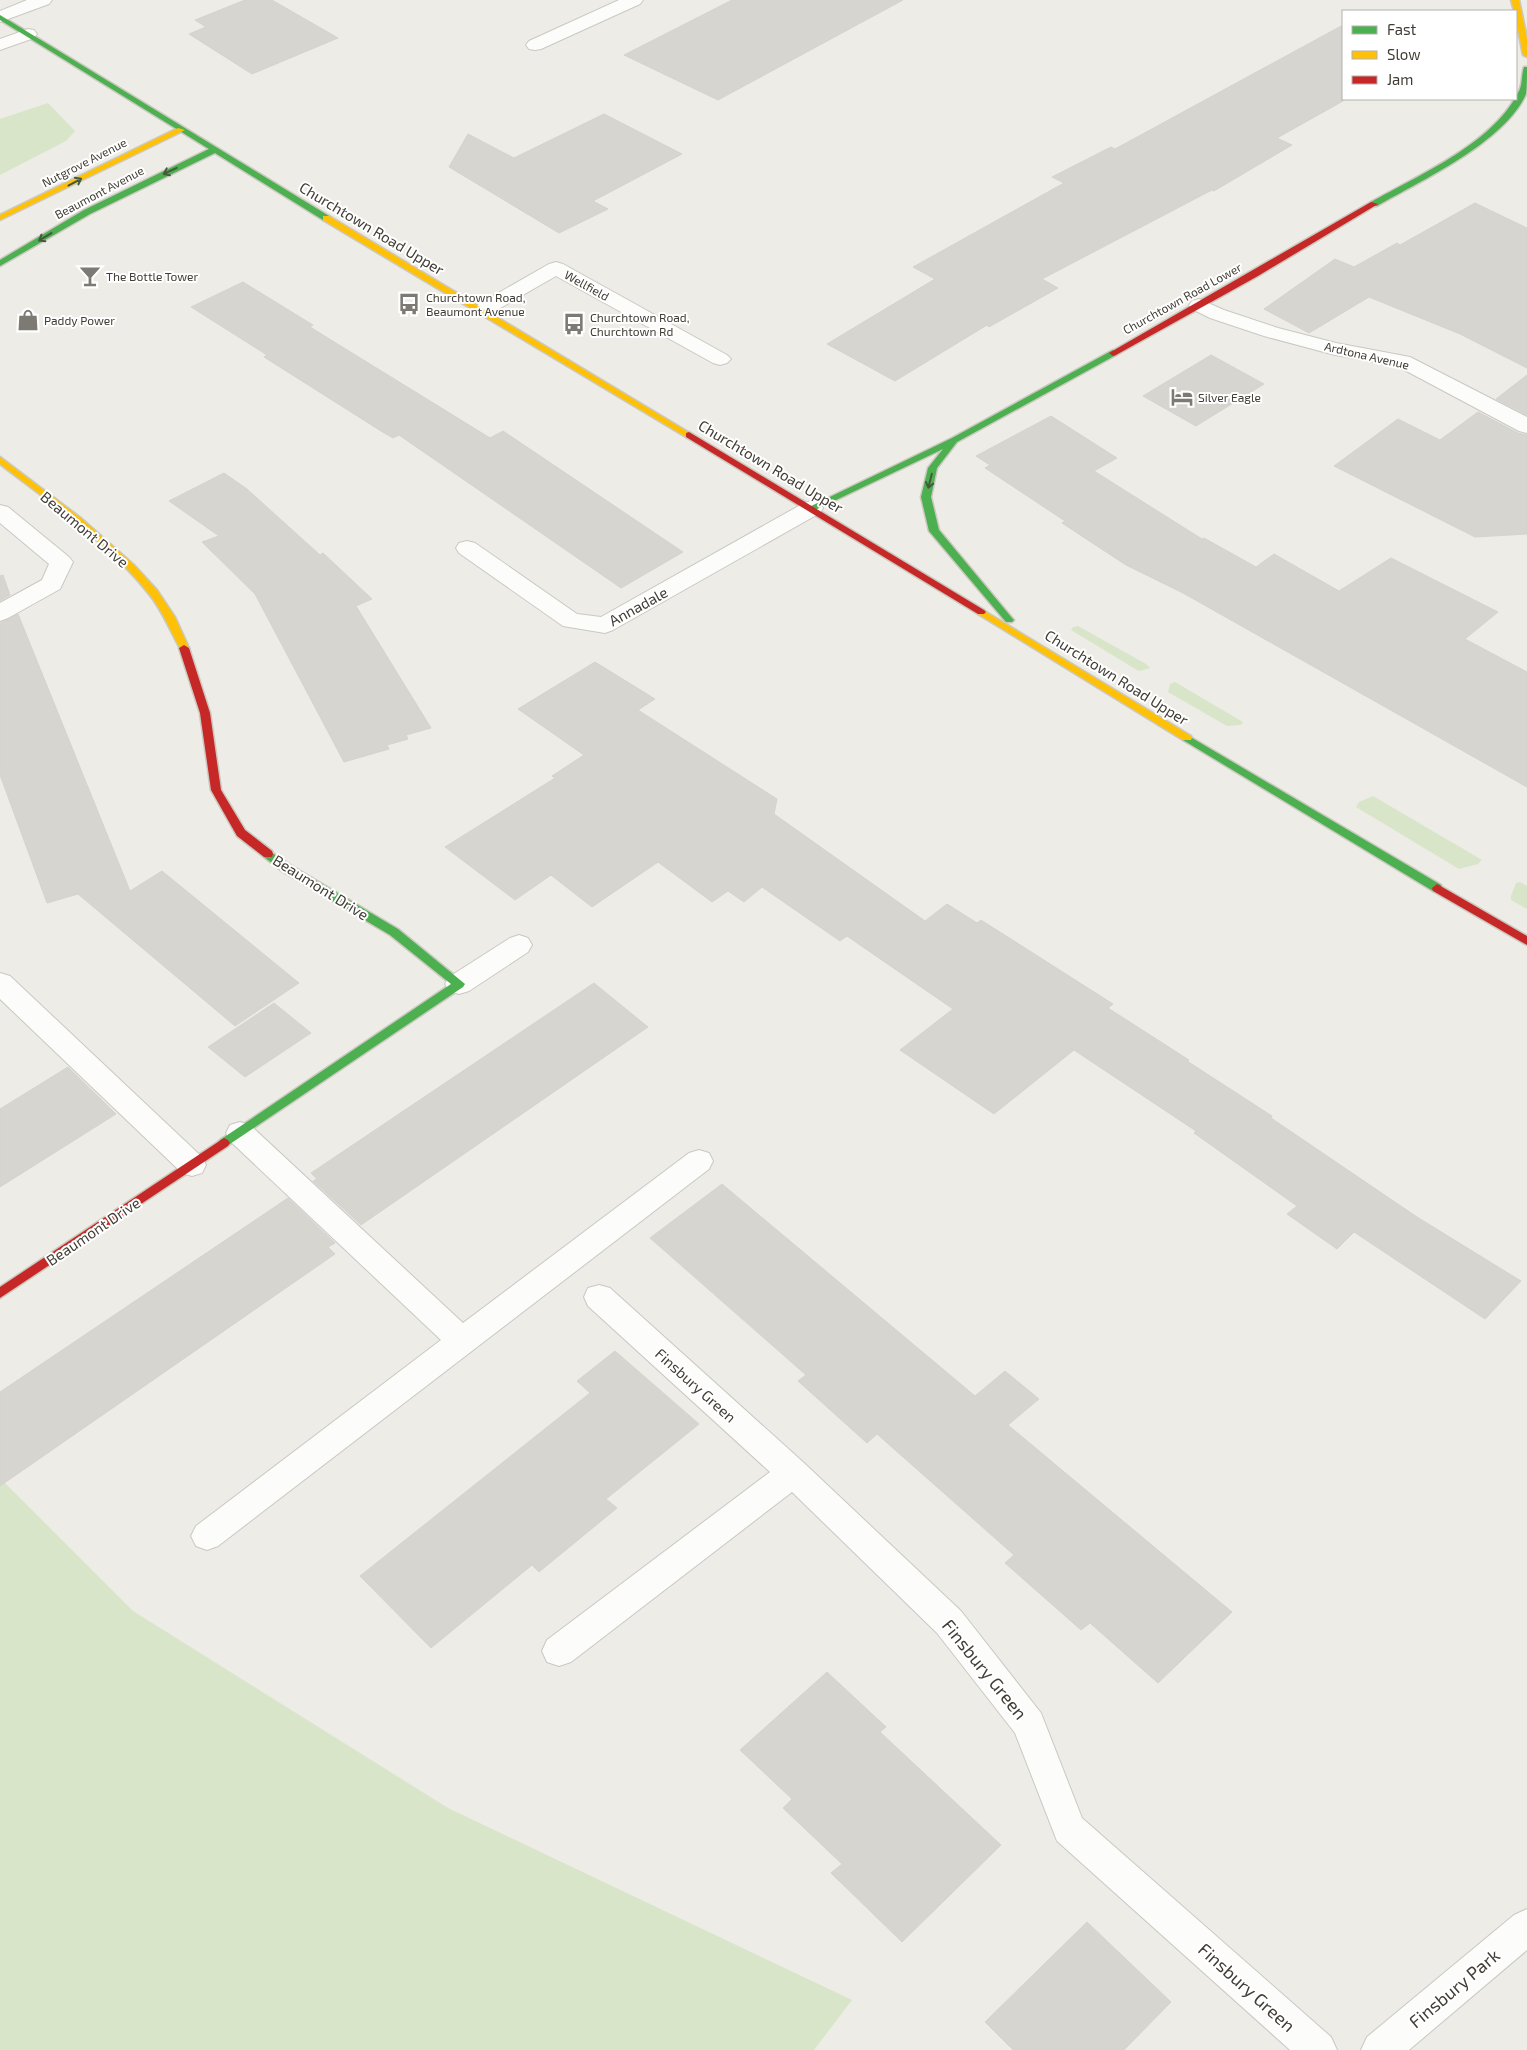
<svg xmlns="http://www.w3.org/2000/svg" width="1527" height="2050" font-family="'Exo 2',sans-serif">
<style>
.green{fill:#d8e5c9}
.building{fill:#d6d5d0;stroke:#d5d3cd}
.lines{fill:none;stroke-linecap:round;stroke-linejoin:round}
.lane-casing{stroke:#c9c8c3;stroke-width:2}
.street-casing{stroke:#c9c8c3;stroke-width:2}
.fast-casing{stroke:#cbc9bf;stroke-width:3}
.slow-casing{stroke:#cbc9bf;stroke-width:3}
.jam-casing{stroke:#cbc9bf;stroke-width:3}
.lane{fill:#fcfcfb;fill-rule:evenodd}
.street{fill:#fcfcfb;fill-rule:evenodd}
.fast{fill:#4caf50;fill-rule:evenodd}
.slow{fill:#ffc107;fill-rule:evenodd}
.jam{fill:#c62828;fill-rule:evenodd}
.oneway{stroke:#445a3c}
.labels{text-anchor:middle;dominant-baseline:central;stroke-width:4;stroke-linejoin:round;paint-order:stroke}
.far-street-label{font-size:12px;fill:#413d35;stroke:#fff}
.far-poi-label{font-size:12px;fill:#413d35;stroke:#fff;text-anchor:start}
.street-label{font-size:15px;fill:#413d35;stroke:#fff}
.near-street-label{font-size:18px;fill:#413d35;stroke:#fff}
</style>
<rect width="100%" height="100%" fill="#edece7"/>
<!-- green -->
<path class="green" d="M48 103 75 131 66 141 0 175V119Z
M1078 626 1146 664 1150 668 1140 671 1137 670 1071 630 1073 627Z
M1175 682 1243 722 1241 725 1227 726 1168 692 1170 684Z
M1373 796 1482 860 1478 864 1459 869 1356 807 1359 802Z
M1520 882 1527 886V909L1511 900V896L1516 883Z
M0 1478 133 1611 448 1808 852 2000 814 2050H0Z"/>
<!-- building -->
<path class="building" d="M245 0H272L338 38 252 74 189 34 206 27 195 20Z
M732 0H903L718 100 624 55Z
M1343 25V101L1277 138 1292 145 1214 191 1212 190 1042 279 1058 288 989 327 987 325 895 381 827 344 935 279 913 267 1064 183 1052 177 1111 147 1115 149Z
M604 114 682 154 593 201 608 209 559 233 449 167 468 134 514 158Z
M1475 203 1527 228V368L1460 334 1369 297 1309 333 1264 309 1335 259 1354 267 1397 243 1400 245Z
M243 282 313 325 310 327 490 438 503 431 683 552 621 588 399 435 393 438 381 431 264 357 267 355 191 307Z
M1211 355 1264 384 1196 426 1143 396Z
M1527 375V415L1496 399Z
M1478 412 1518 433 1527 435V534L1475 537 1334 466 1398 419 1440 440Z
M1051 416 1117 458 1094 471 1202 539 1204 538 1256 567 1274 554 1339 591 1391 558 1498 612 1465 639 1527 672V787L1183 593 1126 565 1062 523 1065 521 985 468 990 465 976 456Z
M224 473 247 489 320 555 323 553 372 599 356 606 431 728 406 735 408 739 387 745 389 749 344 762 255 594 202 542 219 536 169 501Z
M3 575 10 595 0 601V576Z
M18 614 130 891 162 871 299 983 235 1026 78 894 47 903 0 775V623Z
M595 662 655 699 638 710 777 799 774 814 925 921 947 904 977 923 981 920 1113 1004 1108 1008 1189 1060 1187 1061 1272 1116 1271 1118 1417 1217 1521 1281 1485 1319 1354 1232 1337 1249 1287 1214 1297 1206 1194 1133 1196 1131 1074 1050 994 1114 900 1050 953 1009 847 936 840 941 762 887 744 902 728 891 712 902 658 862 592 907 551 875 515 900 445 847 555 778 552 776 584 755 518 709Z
M594 983 648 1027 361 1225 313 1181 317 1179 311 1173Z
M274 1003 311 1033 245 1077 208 1047Z
M68 1067 116 1114 0 1187V1109Z
M722 1184 975 1396 1005 1371 1039 1399 1008 1425 1232 1612 1158 1683 1090 1623 1081 1630 1005 1563 1014 1555 877 1434 867 1443 798 1381 806 1375 650 1238Z
M288 1198 335 1243 328 1247 335 1254 0 1486V1392Z
M615 1351 699 1424 606 1499 617 1508 539 1572 532 1565 431 1648 360 1576 590 1393 577 1381Z
M827 1672 886 1727 880 1732 1001 1845 902 1942 831 1873 842 1864 783 1808 792 1799 740 1750Z
M1087 1922 1171 2002 1124 2050H1013L985 2022Z"/>
<g class="lines">
<!-- lane casing -->
<g class="lane-casing">
<path id="lane" d="M556 262 563 264 727 355 731 359 727 363 720 365 713 363 556 276 488 315 481 317 474 315 471 311 474 307 549 264Z
M0 505 8 507 69 557 73 562 60 589 8 618 0 621V603L42 580 49 564 0 523Z
M0 973 10 976 202 1157 206 1165 202 1173 192 1176 182 1173 0 999Z
M240 1122 250 1125 463 1323 689 1153 699 1150 709 1153 713 1161 709 1169 218 1546 207 1550 196 1546 191 1536 196 1526 441 1340 230 1141 226 1133 230 1125Z"/>
</g>
<!-- street casing -->
<g class="street-casing">
<path id="street" d="M27 0H52L49 4 0 22V11Z
M619 0H643L640 4 541 49 535 50 529 49 526 45 529 41Z
M28 29 34 30 37 34 34 38 0 50V39Z
M1199 299 1224 310 1278 328 1336 343 1410 357 1527 417V433L1519 431 1397 366 1335 355 1264 336 1210 318 1192 309 1189 305 1192 301Z
M812 501 820 503 823 508 820 513 613 630 605 633 563 626 459 553 456 548 459 543 467 541 475 543 577 614 601 617 804 503Z
M519 935 528 938 532 945 528 952 469 991 459 994 449 991 445 984 449 977 510 938Z
M599 1285 610 1288 804 1463 961 1611 1041 1713 1082 1818 1331 2037 1337 2050H1290L1057 1841 1015 1733 937 1633 792 1492 571 1662 559 1666 547 1662 542 1651 547 1640 770 1472 588 1306 584 1297 588 1288Z
M1527 1909V1950L1409 2050H1361L1367 2037 1514 1915Z"/>
</g>
<!-- fast casing -->
<g class="fast-casing">
<path id="fast" d="M0 15 329 216 330 218 323 220 215 153 90 214 0 266V260L84 210 209 149 0 20Z
M1524 67H1527C1527 75 1527 86 1526 94 1505 142 1422 180 1377 206H1371V202C1419 175 1492 144 1518 93 1523 85 1521 76 1524 67Z
M1113 350 1117 353 1116 355 957 442 937 468 931 497 939 530 1012 618 1014 620 1012 622H1006L929 531 921 497 928 468 943 449 815 510 812 511 807 508 952 438Z
M1187 735 1441 885 1442 888 1441 891H1433L1183 740 1182 738 1183 736Z
M268 850 290 865 398 929 465 984 463 987 224 1148 220 1146 218 1143 220 1140 451 984 390 935 282 871 264 857 263 854Z"/>
</g>
<!-- slow casing -->
<g class="slow-casing">
<path id="slow" d="M1511 0H1519L1527 38V57L1523 55 1516 20V11H1514Z
M178 128 185 130 0 220V215Z
M323 216H329L693 435 689 438 686 437 323 220Z
M0 457 82 519 134 565 157 590 175 617 189 648 187 650H181C170 631 163 611 149 594 108 542 52 504 0 464Z
M981 609 1191 736 1192 738 1191 740H1183L978 614 976 612 978 610Z"/>
</g>
<!-- jam casing -->
<g class="jam-casing">
<path id="jam" d="M1371 202 1378 204 1258 276 1116 355 1113 356 1109 353Z
M689 432 984 610 986 612 984 614H978L686 437V433Z
M184 645 189 648 210 713 221 790 245 830 272 851 273 854 272 857H264L237 836 211 790 200 713 179 648Z
M1437 884 1527 936V945L1433 891 1432 888Z
M224 1138 228 1140 230 1143 228 1146 0 1298V1287Z"/>
</g>
<!-- lane -->
<use href="#lane" class="lane"/>
<!-- street -->
<use href="#street" class="street"/>
<!-- fast -->
<use href="#fast" class="fast"/>
<!-- slow -->
<use href="#slow" class="slow"/>
<!-- jam -->
<use href="#jam" class="jam"/>
</g>
<!-- one-way arrows -->
<defs><path id="oneway-shaft" d="M-6 0H5M1.5-3L5.5 0L1.5 3" fill="none" stroke-width="1.6" stroke-linecap="round" stroke-linejoin="round" transform="scale(1.25)"/></defs>
<g class="oneway">
<use href="#oneway-shaft" transform="translate(170 171) rotate(155)"/>
<use href="#oneway-shaft" transform="translate(75 182) rotate(-28)"/>
<use href="#oneway-shaft" transform="translate(45 237) rotate(149)"/>
<use href="#oneway-shaft" transform="translate(930 481) rotate(104)"/>
</g>
<!-- icons -->
<defs>
<g id="bar-bare" transform="scale(1.725)"><path d="M-6-5H6L.8 .8V4.5H3.5V6h-7V4.5H-.8V.8Z" fill="#7d7a73" stroke="#fff" stroke-width="2.5" paint-order="stroke"/></g>
<g id="bus-bare" transform="scale(1.725)"><path d="M-5-6H5V4H4V6H2V4H-2V6H-4V4H-5ZM-3.5-4V0h7V-4ZM-3.5 1.2v1.5H-2V1.2ZM2 1.2v1.5H3.5V1.2Z" fill="#7d7a73" stroke="#fff" stroke-width="2.5" paint-order="stroke"/></g>
<g id="shop-bare" transform="scale(1.725)"><path d="M-5-2.5h2.3a2.7 3.5 0 0 1 5.4 0H5L5.5 6h-11ZM-1.5-2.5h3a1.5 2.3 0 0 0-3 0Z" fill="#7d7a73" stroke="#fff" stroke-width="2.5" paint-order="stroke"/></g>
<g id="hotel-bare" transform="scale(1.725)"><path d="M-6-4.5h1.5V1H6V5H4.5V3h-9V5H-6ZM-4 0a1.8 1.8 0 1 1 3.6 0ZM.5 0V-2.5h3Q6-2.5 6 0Z" fill="#7d7a73" stroke="#fff" stroke-width="2.5" paint-order="stroke"/></g>
</defs>
<g fill-rule="evenodd">
<use href="#bar-bare" x="90" y="276"/>
<use href="#bus-bare" x="409" y="304"/>
<use href="#shop-bare" x="28" y="320"/>
<use href="#bus-bare" x="574" y="324"/>
<use href="#hotel-bare" x="1182" y="397"/>
</g>
<g class="labels">
<!-- far-street labels -->
<g class="far-street-label">
<text transform="translate(84 162) rotate(-27)">Nutgrove Avenue</text>
<text transform="translate(99 192) rotate(-28)">Beaumont Avenue</text>
<text transform="translate(587 285) rotate(29)">Wellfield</text>
<text transform="translate(1182 298) rotate(-29)">Churchtown Road Lower</text>
<text transform="translate(1367 355) rotate(13)">Ardtona Avenue</text>
</g>
<!-- far-poi labels -->
<g class="far-poi-label">
<text x="106" y="276">The Bottle Tower</text>
<text x="426" y="297">Churchtown Road,<tspan x="426" dy="14">Beaumont Avenue</tspan></text>
<text x="590" y="317">Churchtown Road,<tspan x="590" dy="14">Churchtown Rd</tspan></text>
<text x="44" y="320">Paddy Power</text>
<text x="1198" y="397">Silver Eagle</text>
</g>
<!-- street labels -->
<g class="street-label">
<text transform="translate(372 228) rotate(31)">Churchtown Road Upper</text>
<text transform="translate(771 466) rotate(31)">Churchtown Road Upper</text>
<text transform="translate(85 529) rotate(40)">Beaumont Drive</text>
<text transform="translate(638 606) rotate(-29)">Annadale</text>
<text transform="translate(1117 677) rotate(32)">Churchtown Road Upper</text>
<text transform="translate(321 887) rotate(32)">Beaumont Drive</text>
<text transform="translate(93 1231) rotate(-34)">Beaumont Drive</text>
<text transform="translate(696 1385) rotate(42)">Finsbury Green</text>
</g>
<!-- near-street labels -->
<g class="near-street-label">
<text transform="translate(985 1669) rotate(51)">Finsbury Green</text>
<text transform="translate(1247 1987) rotate(42)">Finsbury Green</text>
<text transform="translate(1454 1988) rotate(-40)">Finsbury Park</text>
</g>
</g>
<!-- legend -->
<rect x="1342" y="10" width="175" height="90" fill="#ffffff" stroke="#b3b1ae"/>
<rect x="1352" y="26" width="25" height="8" fill="#4caf50" stroke="#b3b1ae"/>
<text x="1387" y="35" font-size="15" fill="#413d35">Fast</text>
<rect x="1352" y="51" width="25" height="8" fill="#ffc107" stroke="#b3b1ae"/>
<text x="1387" y="60" font-size="15" fill="#413d35">Slow</text>
<rect x="1352" y="76" width="25" height="8" fill="#c62828" stroke="#b3b1ae"/>
<text x="1387" y="85" font-size="15" fill="#413d35">Jam</text>
</svg>
